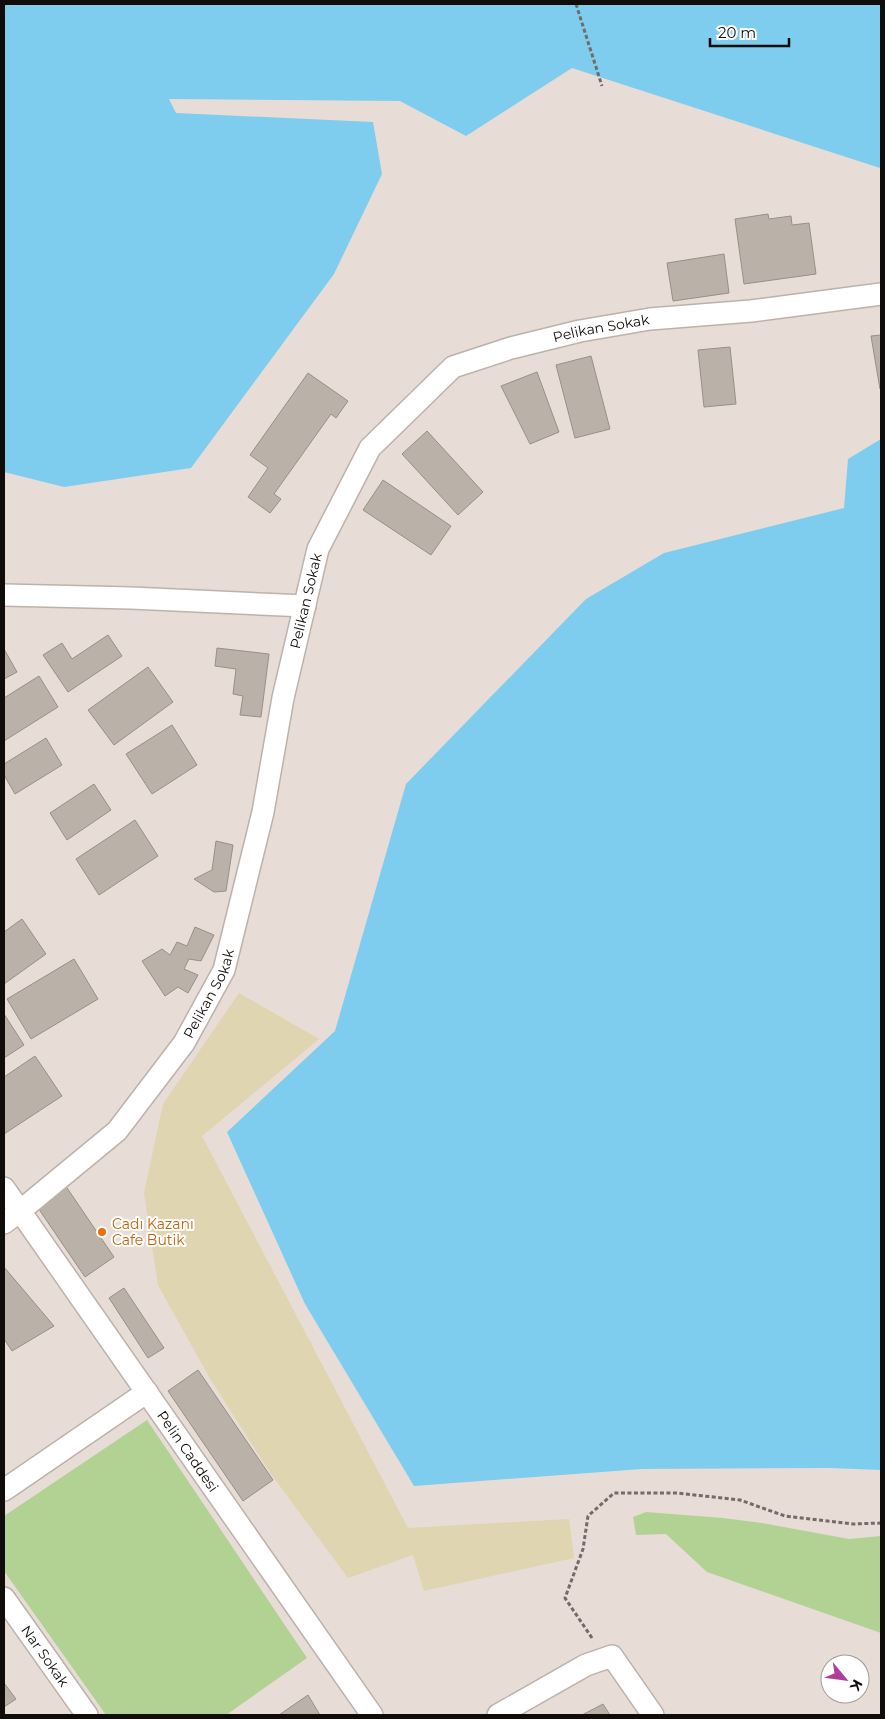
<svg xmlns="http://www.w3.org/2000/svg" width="885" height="1719" font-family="Montserrat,sans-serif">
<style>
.green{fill:#b2d294}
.sand{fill:#dfd5b0}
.water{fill:#7ecdee}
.building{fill:#bab1a9;stroke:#989088}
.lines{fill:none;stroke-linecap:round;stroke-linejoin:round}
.street-casing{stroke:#bcb2ac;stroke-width:24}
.path{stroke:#726b67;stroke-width:3;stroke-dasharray:4 2.5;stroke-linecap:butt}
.street{stroke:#fff;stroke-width:21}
.food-dot{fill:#e8710a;stroke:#fff;stroke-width:2}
.labels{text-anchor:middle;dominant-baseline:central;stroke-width:4;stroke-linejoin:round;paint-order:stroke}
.street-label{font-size:14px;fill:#100c0a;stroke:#fff}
.food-label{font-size:14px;fill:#c56008;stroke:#fff;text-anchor:start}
</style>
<rect width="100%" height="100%" fill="#e7dcd6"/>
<!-- green -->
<path class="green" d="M147 1420 307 1658 226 1715H106L4 1571V1516Z
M646 1512 723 1518 762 1523 849 1539 881 1536V1633L707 1572 666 1534 636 1535 633 1517Z"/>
<!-- sand -->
<path class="sand" d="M239 993 319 1039 202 1136 408 1528 569 1519 574 1558 424 1591 413 1555 348 1578 271 1474 209 1377 158 1285 144 1193 163 1104Z"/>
<!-- water -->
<path class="water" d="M4 4H881V167L880 168 572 68 466 136 400 101 169 99 176 113 373 122 382 174 334 274 191 468 64 487 4 472Z
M881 439V1470L829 1468 642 1469 414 1486 305 1304 227 1132 335 1031 406 784 586 599 664 553 844 508 848 459Z"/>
<!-- building -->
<path class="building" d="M768 214 769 219 791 216 792 225 809 223 816 274 744 284 735 219Z
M724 254 729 293 673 301 667 263Z
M881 335V389H880L871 336Z
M730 347 736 404 704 407 698 350Z
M591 356 610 429 575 438 556 365Z
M537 372 559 432 530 444 501 386Z
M308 373 348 401 336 418 331 414 274 494 281 499 270 513 248 497 268 468 250 455Z
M427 431 483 492 458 515 402 454Z
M383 480 451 526 431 555 363 510Z
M108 635 122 656 68 692 43 655 62 643 72 659Z
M217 648 269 654 261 717 240 715 243 696 233 694 236 669 215 666Z
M4 649 17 672 4 679Z
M148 667 173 702 114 745 88 710Z
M39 676 58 707 4 741V698Z
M172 725 197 765 152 794 126 754Z
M46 738 62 765 15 794 4 775V764Z
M94 784 111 810 67 840 50 813Z
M135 820 158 856 99 895 76 859Z
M216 841 233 845 226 891 214 892 194 879 212 870Z
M22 919 46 954 4 984V932Z
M195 927 214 935 201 961 189 959 184 969 198 975 188 993 178 987 165 996 142 961 162 949 170 955 177 942 187 946Z
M74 959 98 999 31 1039 7 999Z
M4 1014 24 1045 4 1058Z
M35 1056 62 1096 4 1134V1077Z
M65 1185 114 1257 85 1277 36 1205Z
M4 1267 54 1326 12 1351 4 1339Z
M124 1288 164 1348 148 1358 109 1298Z
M198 1370 273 1480 243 1501 168 1391Z
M4 1683 16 1699 4 1707Z
M308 1695 320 1715H279Z
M603 1704 610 1715H582Z"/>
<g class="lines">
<!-- street casing -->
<g class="street-casing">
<g id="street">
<path d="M4 595 131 598 305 606"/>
<path id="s1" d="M4 1188 372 1715"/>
<path id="s2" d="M4 1223 20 1211 117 1131 184 1043 224 970 263 812 283 698 318 549 370 448 453 367 511 348 580 331 650 319 751 311 881 294"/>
<path d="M4 1490 147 1392"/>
<path id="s3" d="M4 1598 87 1715"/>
<path d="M498 1715 586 1665 612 1656 653 1715"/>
</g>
</g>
<!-- path -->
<path class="path" d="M576 4 602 86
M592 1638 565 1598 583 1549 588 1516 614 1493H677L740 1500 785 1516 853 1524 881 1523"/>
<!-- street -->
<use href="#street" class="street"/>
</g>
<!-- markers -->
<circle class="food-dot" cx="102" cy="1232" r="5"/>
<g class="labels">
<!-- street labels -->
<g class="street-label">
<text stroke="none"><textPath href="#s2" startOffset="1154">Pelikan Sokak</textPath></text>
<text stroke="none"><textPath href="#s2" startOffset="718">Pelikan Sokak</textPath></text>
<text stroke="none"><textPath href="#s2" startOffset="312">Pelikan Sokak</textPath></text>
<text stroke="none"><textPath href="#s1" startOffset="321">Pelin Caddesi</textPath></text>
<text stroke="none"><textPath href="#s3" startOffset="71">Nar Sokak</textPath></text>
</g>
<!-- food labels -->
<g class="food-label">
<text x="112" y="1224">Cadı Kazanı<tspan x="112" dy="16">Cafe Butik</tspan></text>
</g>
</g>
<!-- border -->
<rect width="885" height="1719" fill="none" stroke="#100c0a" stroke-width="10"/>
<!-- north arrow -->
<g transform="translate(845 1679) rotate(119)"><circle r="24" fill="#ffffff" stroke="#9f9e9d"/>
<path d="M0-4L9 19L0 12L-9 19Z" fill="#af3e9a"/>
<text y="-8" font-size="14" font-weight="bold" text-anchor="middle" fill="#100c0a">K</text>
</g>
<!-- scale -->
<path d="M710 38v8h79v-8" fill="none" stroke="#100c0a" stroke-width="2.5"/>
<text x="718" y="38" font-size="15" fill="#100c0a" stroke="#ffffff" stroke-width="4" paint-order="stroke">20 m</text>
</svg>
